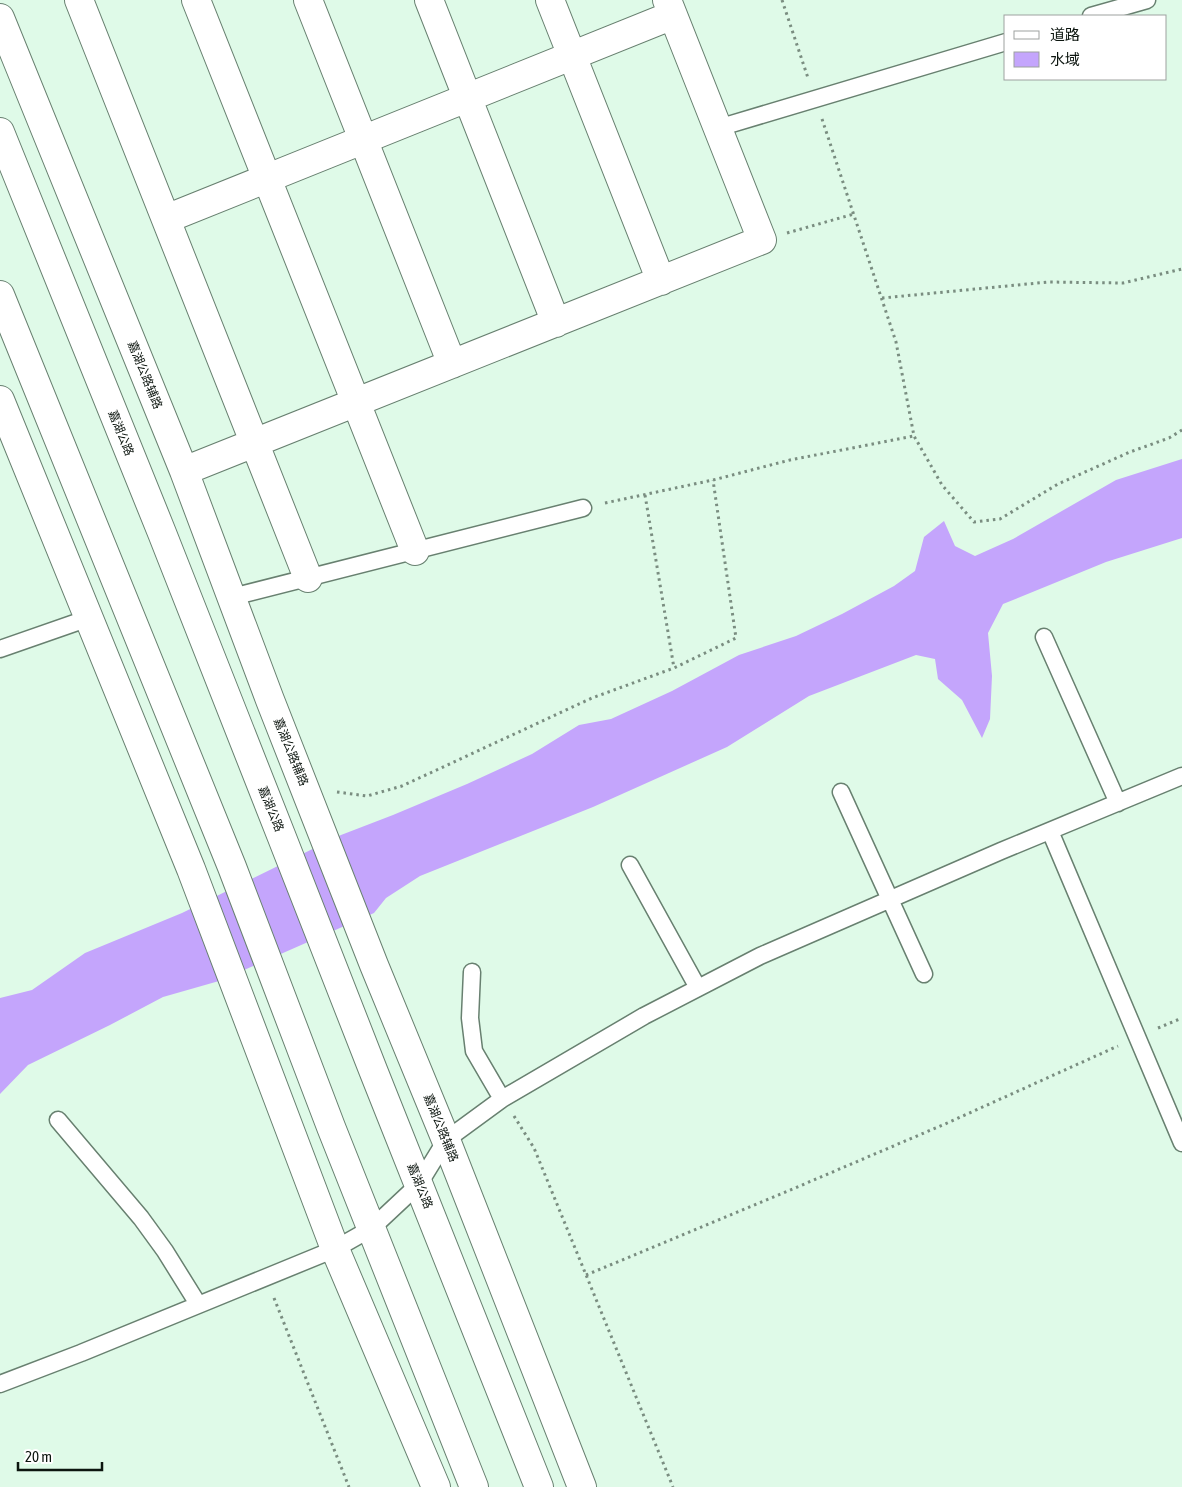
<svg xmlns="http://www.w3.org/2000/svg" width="1182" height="1487" font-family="'Asap Condensed','Noto Sans SC',sans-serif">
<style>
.water{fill:#c4a5fc}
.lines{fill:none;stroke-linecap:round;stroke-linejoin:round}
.lane-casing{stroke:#688070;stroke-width:19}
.street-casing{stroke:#688070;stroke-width:30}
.primary-casing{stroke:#688070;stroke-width:30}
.path{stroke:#7a8d80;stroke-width:3;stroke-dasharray:2.5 4;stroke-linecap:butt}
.lane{stroke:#fff;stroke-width:16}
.street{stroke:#fff;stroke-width:28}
.primary{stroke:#fff;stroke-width:28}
.labels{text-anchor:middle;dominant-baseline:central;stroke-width:4.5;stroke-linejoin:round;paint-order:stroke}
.street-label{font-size:12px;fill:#0c150f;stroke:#fff}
</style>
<rect width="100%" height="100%" fill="#dffae8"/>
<!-- water -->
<path class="water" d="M1182 459V538L1106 562 1003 604 988 633 992 676 990 719 982 738 962 700 938 679 935 659 916 655 809 696 727 747 593 807 420 876 386 898 374 913 219 981 163 997 110 1025 28 1065 0 1094V998L32 990 85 953 182 913 341 835 393 815 467 784 532 754 579 725 611 719 672 691 739 655 796 636 842 614 894 586 915 571 924 537 944 521 955 546 975 556 1013 539 1116 480Z"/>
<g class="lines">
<!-- lane casing -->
<g class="lane-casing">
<path id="lane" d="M1091 16 1147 0
M718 128 1006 42
M232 597 583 508
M1044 637 1118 803
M0 649 89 618
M841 792 924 974
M1050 831 1182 1143
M630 865 698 988
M472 972 470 1018 474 1051 502 1099
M58 1120 141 1218 165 1251 198 1304
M0 1384 81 1353 335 1249 372 1228 419 1184 446 1140 502 1099 644 1016 760 956 1001 851 1182 776"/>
</g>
<!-- street casing -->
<g class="street-casing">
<path id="street" d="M79 0 308 578
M196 0 415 551
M308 0 452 364
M429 0 556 323
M550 0 661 281
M0 18 184 471 270 700 374 965 446 1140 582 1487
M166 219 673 15
M0 400 191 869 335 1249 436 1487
M184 471 762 240 667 0"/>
</g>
<!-- primary casing -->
<g class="primary-casing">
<path id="primary" d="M0 132 162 533 281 835 373 1070 539 1487
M0 295 232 867 331 1127 474 1487"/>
</g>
<!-- path -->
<path class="path" d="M782 0 808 78
M822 119 896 342 914 436 942 485 974 522 1000 519 1058 484 1130 452 1169 438 1182 430
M787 233 854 214
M882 298 1048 282 1123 283 1182 269
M645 495 674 668
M605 503 713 480 790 460 914 436
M337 792 367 796 402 786 592 698 674 668 736 638 713 480
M1158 1028 1182 1018
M514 1116 534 1148 673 1487
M586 1275 795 1188 945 1124 1118 1046
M274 1298 349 1487"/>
<!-- lane -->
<use href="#lane" class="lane"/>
<!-- street -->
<use href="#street" class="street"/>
<!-- primary -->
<use href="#primary" class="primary"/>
</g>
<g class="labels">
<!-- street labels -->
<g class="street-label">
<text transform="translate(145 375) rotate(68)">嘉湖公路辅路</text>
<text transform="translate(121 433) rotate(68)">嘉湖公路</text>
<text transform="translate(291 752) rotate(68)">嘉湖公路辅路</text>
<text transform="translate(271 809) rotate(68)">嘉湖公路</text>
<text transform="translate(441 1128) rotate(68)">嘉湖公路辅路</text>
<text transform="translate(420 1186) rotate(68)">嘉湖公路</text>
</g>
</g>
<!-- legend -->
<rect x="1004" y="15" width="162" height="65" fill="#ffffff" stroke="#9ea19f"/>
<rect x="1014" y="31" width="25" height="8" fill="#ffffff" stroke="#9ea19f"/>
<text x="1050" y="40" font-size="15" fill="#0c150f">道路</text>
<rect x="1014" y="52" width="25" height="15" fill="#c4a5fc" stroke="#9ea19f"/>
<text x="1050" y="65" font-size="15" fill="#0c150f">水域</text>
<!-- scale -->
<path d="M18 1462v8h84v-8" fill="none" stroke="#0c150f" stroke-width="2.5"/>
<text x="25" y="1462" font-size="15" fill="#0c150f" stroke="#ffffff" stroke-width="4" paint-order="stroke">20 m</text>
</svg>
